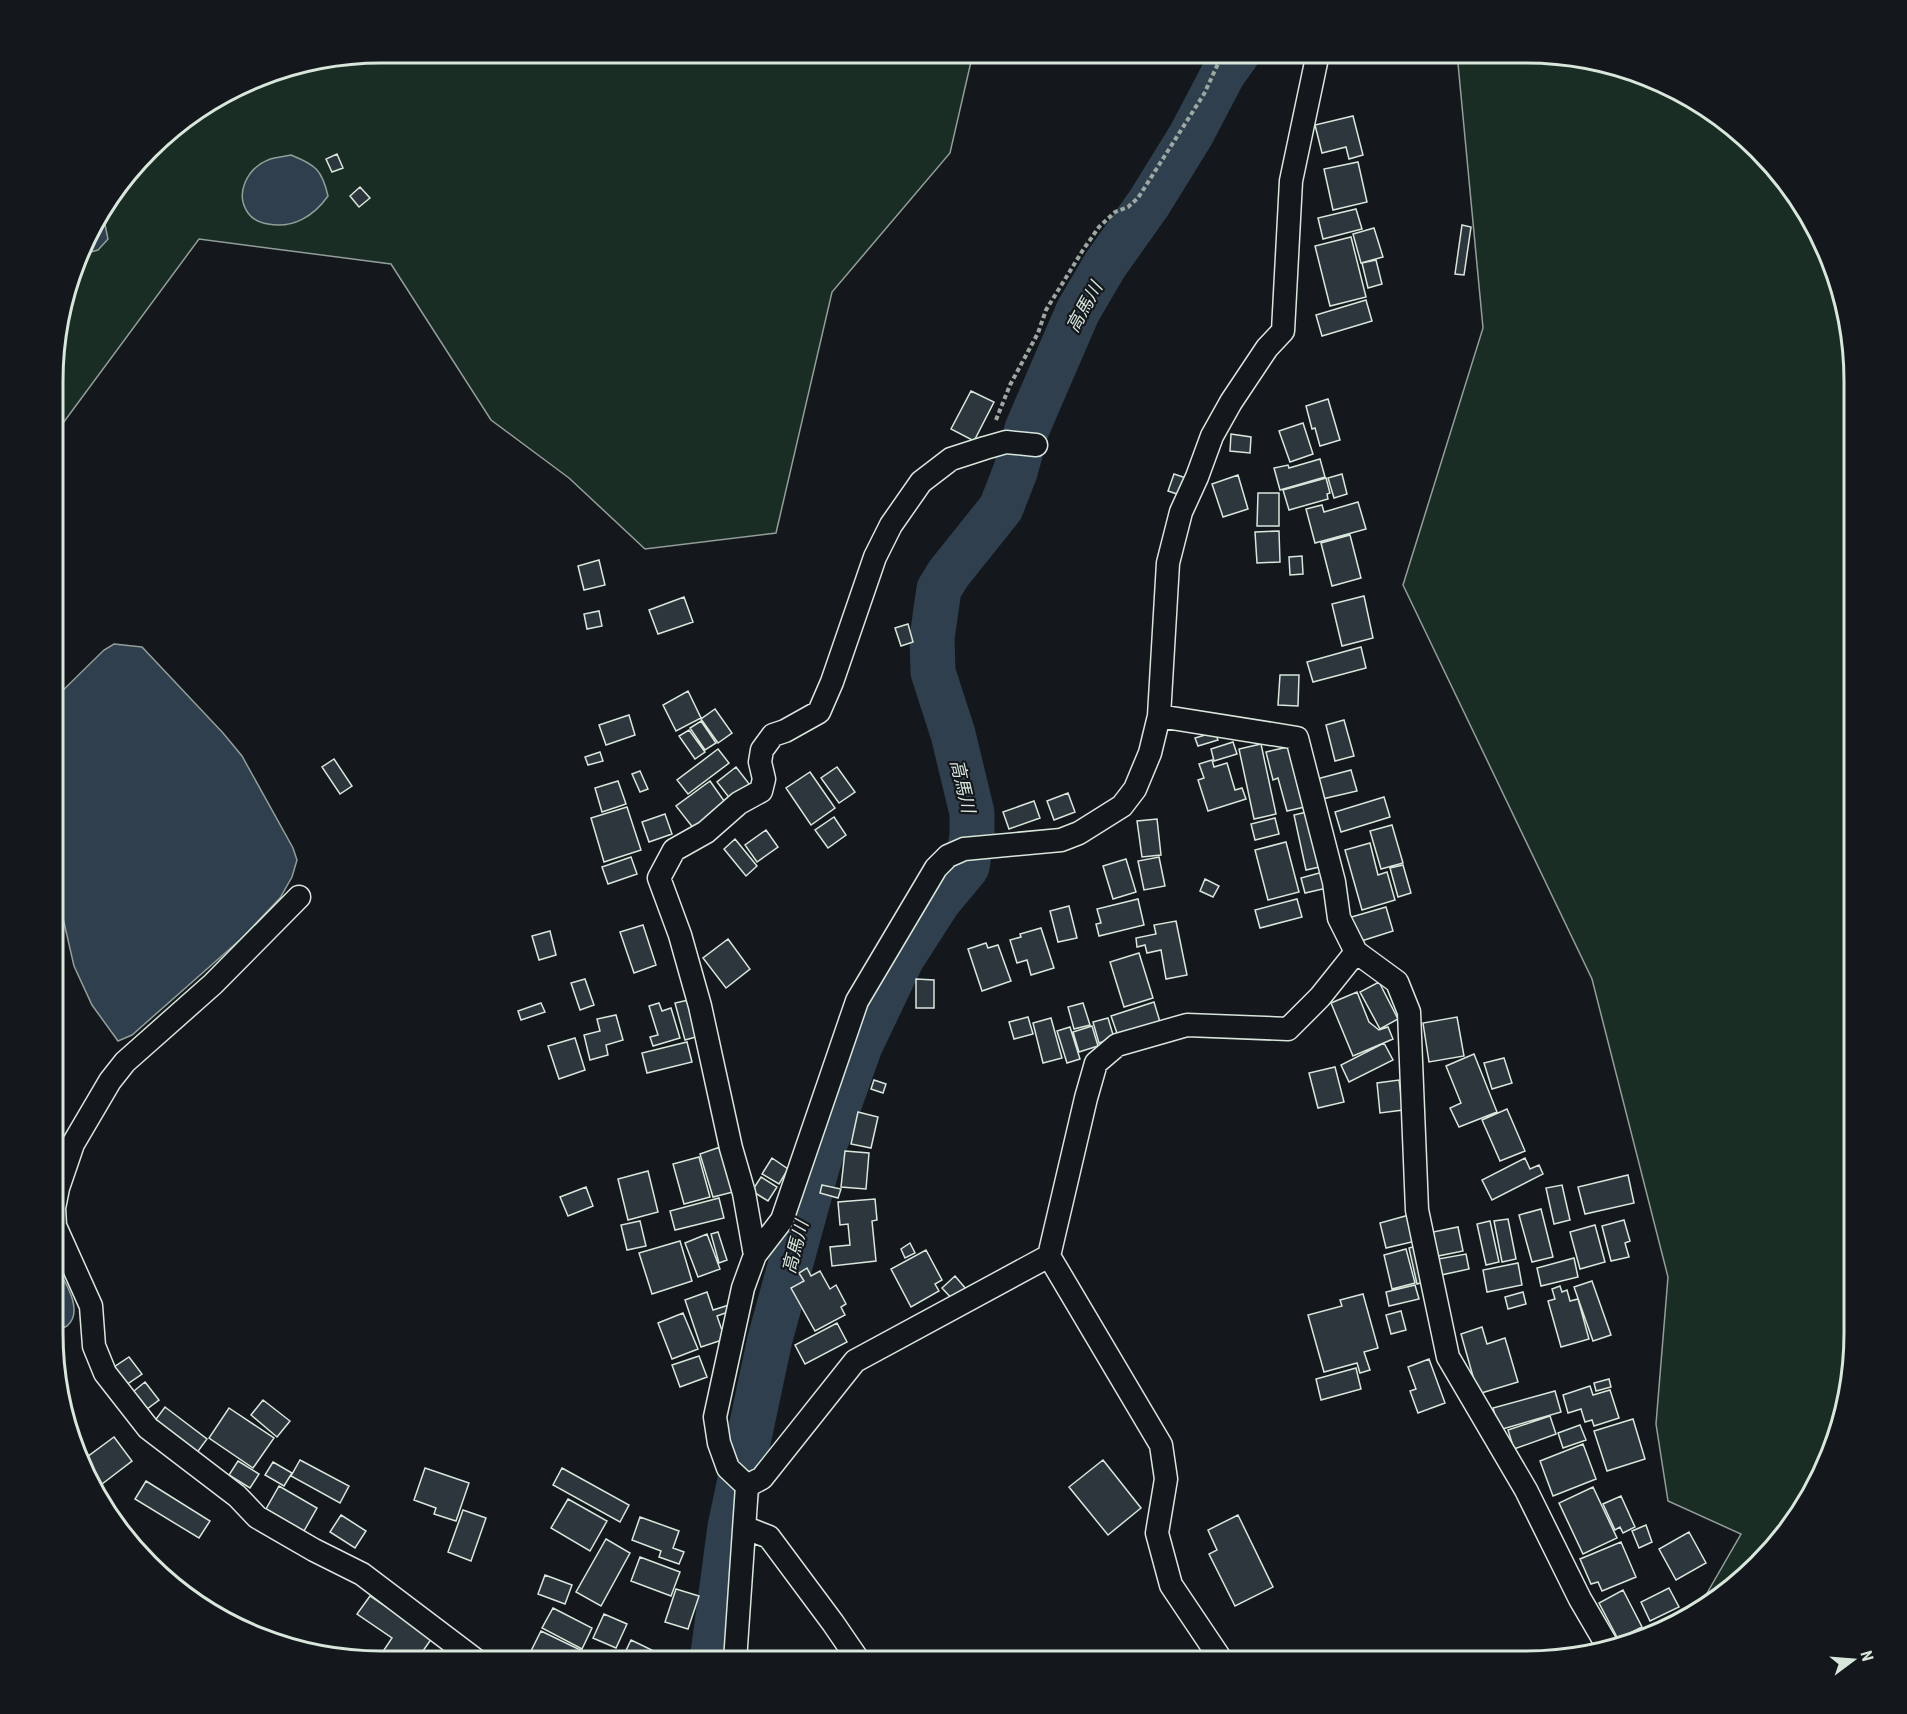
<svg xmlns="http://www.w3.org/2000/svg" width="1907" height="1714" font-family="'Roboto Condensed','Noto Sans JP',sans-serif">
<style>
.green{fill:#1a2d24;stroke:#939e99;stroke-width:1.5}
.water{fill:#2f3f4d;stroke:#939e99;stroke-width:1.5}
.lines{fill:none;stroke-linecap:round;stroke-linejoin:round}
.river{stroke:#2f3f4d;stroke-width:45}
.building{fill:#2c363c;stroke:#d8e6dc;stroke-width:1.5}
.street-casing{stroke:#d8e6dc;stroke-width:25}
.path{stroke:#9da8a2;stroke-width:4;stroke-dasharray:4.5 3;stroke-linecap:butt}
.street{stroke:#14181c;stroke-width:22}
.labels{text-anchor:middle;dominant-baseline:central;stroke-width:4.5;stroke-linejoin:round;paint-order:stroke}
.water-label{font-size:18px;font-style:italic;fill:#d8e6dc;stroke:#14181c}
.rim{fill:none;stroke:#d8e6dc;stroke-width:3}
</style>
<rect width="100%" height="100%" fill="#14181c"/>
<!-- green -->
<path class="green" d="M381 53H973L950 153 832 292 776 533 645 549 569 478 491 420 391 264 199 239 55 434V337L96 217 165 134 275 70Z
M1457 53H1548L1672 86 1773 164 1829 255 1854 359V1334L1829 1459 1799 1516 1743 1580 1699 1607 1741 1534 1668 1501 1656 1424 1668 1277 1592 979 1403 585 1483 328Z"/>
<!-- water -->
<path class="water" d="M291 155C316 165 322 170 328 196 314 216 293 229 268 224 261 223 253 220 248 213 234 193 248 168 268 160 275 157 284 157 291 155Z
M102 210 108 239 98 250 84 254 96 217Z
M114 644 142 647 223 733 242 756 293 848 297 860 292 877 280 898 241 939 132 1035 118 1041 92 1005 74 966 54 879 55 698 104 650Z
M53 1264C64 1278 85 1311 67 1326 63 1328 57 1330 53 1332Z"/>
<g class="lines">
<!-- river -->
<path class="river" d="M712 1661 730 1527 770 1339 818 1164 860 1046 902 958 938 902 967 867 972 836V813L953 734 933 672 932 638 939 589 949 573 1001 508 1015 472 1027 429 1078 311 1105 265 1149 203 1191 135 1223 74 1238 53"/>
</g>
<!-- building -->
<path class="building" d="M1353 116 1363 155 1349 159 1346 147 1322 153 1315 125Z
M337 154 343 168 332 172 326 159Z
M1358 162 1367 202 1333 210 1324 169Z
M360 187 370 198 359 207 350 196Z
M1356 209 1362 229 1323 239 1318 218Z
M1462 225 1471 227 1464 275 1455 274Z
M1374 228 1383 257 1361 263 1353 234Z
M1351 237 1366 297 1330 306 1315 246Z
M1376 260 1382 284 1368 288 1362 263Z
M1366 300 1372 321 1322 336 1316 315Z
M971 391 994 402 974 441 951 429Z
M1328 399 1340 440 1320 446 1315 428 1312 429 1306 406Z
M1303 423 1313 454 1290 462 1279 431Z
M1231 434 1251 437 1250 453 1230 451Z
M1320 459 1325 477 1280 490 1274 468 1288 465 1289 468Z
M1174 474 1189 479 1183 496 1168 491Z
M1342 474 1347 494 1334 498 1328 478Z
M1238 475 1248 509 1223 517 1212 484Z
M1326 478 1330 493 1327 494 1328 499 1289 510 1283 490Z
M1258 493H1279V526H1257Z
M1358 502 1366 529 1315 543 1306 509 1322 505 1324 512Z
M1279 531 1280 562 1257 563 1255 532Z
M1350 535 1361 578 1332 586 1321 543Z
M1302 556 1303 574 1290 575 1289 557Z
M599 560 605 585 584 590 578 566Z
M1364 596 1373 638 1342 646 1332 604Z
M684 597 693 622 658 634 649 610Z
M599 611 602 626 587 629 584 614Z
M908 624 913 642 901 646 895 628Z
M1361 647 1366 668 1313 682 1307 662Z
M1280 675H1299L1298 706 1278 705Z
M688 691 701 718 676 731 663 705Z
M715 709 732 733 718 743 701 719Z
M629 715 635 735 606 745 599 725Z
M1344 720 1354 756 1335 761 1326 725Z
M701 721 716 743 705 750 690 728Z
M689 730 705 752 695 759 679 736Z
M1215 732 1218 740 1198 746 1195 738Z
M1233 742 1237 754 1214 761 1211 749Z
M1261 744 1276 814 1254 819 1239 749Z
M1288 747 1309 806 1287 811 1278 778 1273 780 1266 752Z
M718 749 729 763 688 794 677 780Z
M600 752 603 761 588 765 585 757Z
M334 759 352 786 340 794 322 767Z
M1212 760 1214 767 1227 763 1235 790 1242 788 1246 799 1208 811 1198 780 1204 778 1199 764Z
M736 767 750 785 731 800 717 782Z
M837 767 855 792 839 803 821 778Z
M1351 770 1357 791 1318 800 1313 780Z
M640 771 648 789 640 792 632 774Z
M810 772 835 808 811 825 786 788Z
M618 781 626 804 602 812 595 788Z
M710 781 727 805 694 829 676 806Z
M1068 793 1075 812 1054 820 1047 801Z
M1384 797 1390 817 1341 832 1335 812Z
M1034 801 1040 818 1009 829 1003 812Z
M627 807 641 850 604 862 591 818Z
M1311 811 1324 866 1306 870 1294 815Z
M665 814 672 834 649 842 642 822Z
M834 817 846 835 828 848 815 830Z
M1275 818 1279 834 1255 840 1251 824Z
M1157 819 1161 855 1142 857 1137 821Z
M1392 825 1403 863 1381 869 1370 831Z
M766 830 778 847 757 862 745 845Z
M735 839 757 866 746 876 724 849Z
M1286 842 1299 892 1268 900 1255 850Z
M1370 843 1378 875 1387 872 1395 900 1362 910 1345 850Z
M631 857 637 874 608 884 602 867Z
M1159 857 1165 886 1144 890 1138 861Z
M1126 859 1136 892 1113 899 1103 866Z
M1403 865 1411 893 1398 897 1390 868Z
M1323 872 1327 888 1305 893 1301 878Z
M1205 879 1219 886 1213 897 1200 891Z
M1138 899 1144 925 1099 936 1096 924 1101 923 1097 909Z
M1297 899 1302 917 1260 928 1255 910Z
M1069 906 1077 938 1058 942 1050 911Z
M1386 907 1393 931 1355 943 1348 918Z
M1176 921 1187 975 1166 979 1161 950 1147 953 1145 945 1137 947 1136 938 1156 934 1154 925Z
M643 925 656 965 634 973 620 932Z
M1041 928 1054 968 1031 975 1027 960 1017 963 1010 940 1021 937 1020 934Z
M550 931 556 955 539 960 532 936Z
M728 939 750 969 726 988 703 958Z
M986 943 988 948 998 945 1011 981 982 991 968 949Z
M1139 953 1153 998 1124 1007 1110 962Z
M585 979 594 1005 580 1010 571 983Z
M916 979 934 980V1008H916Z
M1379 982 1398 1019 1380 1029 1360 992Z
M1357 992 1369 1022 1379 1030 1388 1027 1393 1039 1353 1056 1331 1003Z
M693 999 703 1035 685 1040 675 1003Z
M1154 1002 1160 1022 1118 1036 1111 1016Z
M541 1003 545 1012 521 1020 518 1011Z
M659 1003 662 1011 671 1008 680 1038 653 1046 650 1037 658 1035 649 1006Z
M1083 1003 1090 1025 1074 1029 1068 1007Z
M616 1015 623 1040 606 1045 608 1055 590 1060 584 1035 600 1031 597 1019Z
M1028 1017 1033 1034 1014 1039 1009 1022Z
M1457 1017 1464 1056 1429 1062 1423 1023Z
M1051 1018 1062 1058 1043 1063 1033 1023Z
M1108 1018 1114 1038 1099 1043 1093 1022Z
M1092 1026 1098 1046 1079 1052 1073 1032Z
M1070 1027 1080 1059 1067 1063 1057 1031Z
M575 1038 585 1070 559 1079 548 1046Z
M687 1042 692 1062 647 1073 642 1053Z
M1384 1043 1393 1060 1349 1082 1341 1065Z
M1474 1054 1497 1112 1459 1127 1450 1108 1461 1103 1446 1066Z
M1504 1058 1512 1083 1492 1089 1484 1063Z
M1335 1067 1344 1102 1318 1108 1309 1073Z
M874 1080 886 1084 883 1093 871 1089Z
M1399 1080 1403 1110 1380 1113 1377 1083Z
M1507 1109 1525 1151 1500 1161 1482 1120Z
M858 1112 878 1117 871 1148 851 1144Z
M720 1147 733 1192 713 1197 700 1154Z
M845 1151 869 1153 866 1189 841 1187Z
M699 1157 710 1197 684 1204 673 1164Z
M772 1158 788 1169 779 1184 762 1174Z
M1525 1158 1530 1169 1539 1165 1543 1174 1492 1200 1482 1180Z
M648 1171 658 1212 628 1220 618 1179Z
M1628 1175 1634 1203 1585 1214 1578 1187Z
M761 1177 777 1187 768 1201 752 1191Z
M822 1185 841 1189 838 1198 820 1193Z
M1562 1185 1570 1220 1554 1224 1546 1188Z
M586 1187 593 1206 568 1216 560 1197Z
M719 1198 724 1218 675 1230 670 1211Z
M875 1199 877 1220 872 1221 876 1261 832 1266 830 1247 850 1245 848 1224 840 1225 838 1202Z
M1541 1209 1553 1257 1532 1262 1519 1215Z
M1409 1215 1416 1241 1386 1248 1380 1223Z
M1508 1219 1516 1259 1502 1262 1494 1221Z
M1624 1220 1630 1241 1625 1243 1629 1257 1611 1261 1602 1226Z
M640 1221 646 1246 627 1250 621 1225Z
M1490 1221 1499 1262 1486 1265 1477 1224Z
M1595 1225 1605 1262 1580 1269 1570 1232Z
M1458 1227 1463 1251 1438 1256 1433 1232Z
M718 1232 727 1260 719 1263 711 1234Z
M707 1234 720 1269 698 1277 685 1243Z
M680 1241 692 1281 652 1294 639 1253Z
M910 1243 915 1253 905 1258 901 1249Z
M1420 1245 1428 1281 1417 1284 1409 1248Z
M1406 1249 1415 1283 1392 1289 1384 1255Z
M926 1250 942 1280 935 1284 939 1291 911 1307 891 1269Z
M1466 1254 1469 1269 1441 1275 1438 1259Z
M1574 1258 1578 1277 1541 1286 1537 1268Z
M1518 1263 1522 1285 1487 1292 1483 1270Z
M807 1268 811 1276 820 1271 830 1289 836 1285 846 1304 841 1307 845 1315 815 1331 791 1288 804 1281 799 1273Z
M955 1276 966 1289 954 1301 942 1288Z
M1592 1281 1611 1335 1593 1341 1574 1287Z
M1415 1285 1419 1299 1389 1306 1386 1292Z
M1560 1286 1562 1292 1567 1290 1570 1301 1578 1299 1589 1339 1561 1347 1548 1301 1555 1299 1552 1289Z
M707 1292 713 1310 729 1305 731 1311 717 1316 725 1339 701 1347 685 1300Z
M1523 1292 1526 1304 1508 1309 1505 1297Z
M1363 1294 1378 1348 1364 1352 1370 1370 1360 1373 1357 1363 1324 1372 1308 1315 1342 1306 1340 1300Z
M1401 1311 1406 1330 1391 1334 1386 1315Z
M683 1313 698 1349 672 1359 658 1323Z
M837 1323 847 1342 805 1364 795 1345Z
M1482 1327 1487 1344 1505 1338 1518 1382 1478 1394 1461 1334Z
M699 1356 707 1377 680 1387 672 1365Z
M129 1357 142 1374 126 1385 114 1367Z
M1429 1359 1445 1403 1418 1413 1410 1391 1416 1389 1408 1367Z
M1356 1368 1361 1389 1321 1400 1316 1379Z
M1609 1379 1611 1387 1596 1391 1594 1383Z
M145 1382 159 1400 143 1412 129 1395Z
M1590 1386 1593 1395 1610 1390 1619 1418 1594 1426 1592 1420 1585 1422 1581 1409 1568 1413 1563 1395Z
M1555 1391 1561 1412 1499 1430 1493 1408Z
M263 1400 290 1421 277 1437 251 1415Z
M165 1407 207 1439 193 1458 151 1426Z
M229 1408 274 1438 253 1468 209 1438Z
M1550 1416 1556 1434 1514 1449 1508 1430Z
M1633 1419 1645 1459 1607 1471 1594 1431Z
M1580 1425 1586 1440 1563 1448 1558 1433Z
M114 1437 132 1461 102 1484 83 1460Z
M1583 1444 1596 1479 1553 1496 1540 1461Z
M300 1460 349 1486 340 1503 291 1476Z
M1103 1460 1141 1508 1108 1535 1069 1487Z
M238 1461 259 1474 250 1488 229 1475Z
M273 1462 292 1473 284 1486 265 1475Z
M425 1468 469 1483 456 1521 434 1514 436 1508 414 1500Z
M562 1468 629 1505 620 1522 553 1485Z
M146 1481 210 1521 199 1538 135 1499Z
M279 1486 317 1508 304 1531 266 1509Z
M1593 1487 1617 1538 1583 1554 1559 1503Z
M1621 1496 1635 1527 1623 1533 1620 1527 1615 1530 1603 1504Z
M568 1499 607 1521 590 1551 551 1528Z
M463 1510 486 1518 471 1561 448 1552Z
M341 1515 366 1531 355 1548 330 1532Z
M1238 1515 1273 1587 1235 1606 1209 1554 1217 1550 1208 1530Z
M640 1517 679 1531 673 1548 684 1552 679 1564 659 1557 661 1551 632 1540Z
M1646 1525 1652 1542 1639 1548 1632 1531Z
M1689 1532 1706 1563 1676 1580 1659 1549Z
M606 1539 630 1553 601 1606 576 1592Z
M1621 1542 1636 1577 1602 1591 1598 1582 1591 1584 1580 1559Z
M640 1557 680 1572 671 1596 631 1581Z
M545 1575 572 1585 565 1604 538 1594Z
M1669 1588 1679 1607 1650 1621 1641 1602Z
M676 1589 699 1596 688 1629 665 1622Z
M1623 1590 1642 1627 1618 1639 1599 1603Z
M370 1596 432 1638 416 1661H395L382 1653 392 1638 357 1614Z
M553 1608 592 1628 582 1649 542 1628Z
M604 1614 627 1624 616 1648 593 1638Z
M541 1631 595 1657 593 1661H526Z
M631 1640 656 1652 651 1661H621Z
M672 1653 689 1661H668Z"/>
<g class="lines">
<!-- street casing -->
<g class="street-casing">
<path id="street" d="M1159 716 1297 738 1334 882 1339 918 1356 952 1397 982 1409 1012 1417 1210 1448 1357 1526 1490 1580 1599 1608 1647
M299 897 213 984 125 1062 110 1081 73 1144 58 1188 54 1208 55 1226 91 1306 94 1346 105 1373 148 1428 237 1496 257 1517 314 1550 362 1574 477 1661
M755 1255 744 1193 731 1148 700 1006 680 935 659 878 674 850 706 832 739 803 761 791 764 779 760 762 762 750 773 735 785 731 819 712 832 682 875 557 891 525 921 482 951 459 985 448 1006 442 1036 445
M1049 1256 1161 1445 1166 1479 1157 1533 1171 1585 1222 1661
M747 1486 762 1478 855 1361 1049 1256 1086 1098 1096 1063 1117 1045 1187 1025 1288 1029 1320 997 1356 952
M746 1528 769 1537 833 1623 859 1661
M735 1661 747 1486 728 1468 719 1443 715 1417 743 1288 755 1255 782 1220 857 1001 936 868 948 856 964 849 1061 840 1079 833 1122 806 1135 789 1150 753 1159 716 1168 563 1181 512 1197 477 1212 436 1231 402 1267 348 1283 331 1291 181 1318 53"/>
</g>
<!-- path -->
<path class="path" d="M996 420 1010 385 1038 333 1046 310 1083 250 1099 227 1115 212 1128 207 1138 198 1204 94 1223 53"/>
<!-- street -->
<use href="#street" class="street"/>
</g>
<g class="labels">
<!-- water labels -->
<g class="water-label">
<text transform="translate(1084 307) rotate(-61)">高馬川</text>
<text transform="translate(963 786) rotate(77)">高馬川</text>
<text transform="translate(795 1247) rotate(-75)">高馬川</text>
</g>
</g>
<!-- crop -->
<path d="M0 0H1907V1714H0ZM381 63H1526A318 318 0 0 1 1844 381V1333A318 318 0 0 1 1526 1651H381A318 318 0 0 1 63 1333V381A318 318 0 0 1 381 63Z" fill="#14181c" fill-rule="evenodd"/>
<path class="rim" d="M381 63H1526A318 318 0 0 1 1844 381V1333A318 318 0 0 1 1526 1651H381A318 318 0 0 1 63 1333V381A318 318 0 0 1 381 63Z"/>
<!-- north arrow -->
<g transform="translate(1853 1660) rotate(74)" stroke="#14181c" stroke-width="4.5" paint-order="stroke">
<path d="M0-4.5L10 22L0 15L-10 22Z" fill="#d8e6dc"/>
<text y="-9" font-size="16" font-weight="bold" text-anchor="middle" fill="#d8e6dc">N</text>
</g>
</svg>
